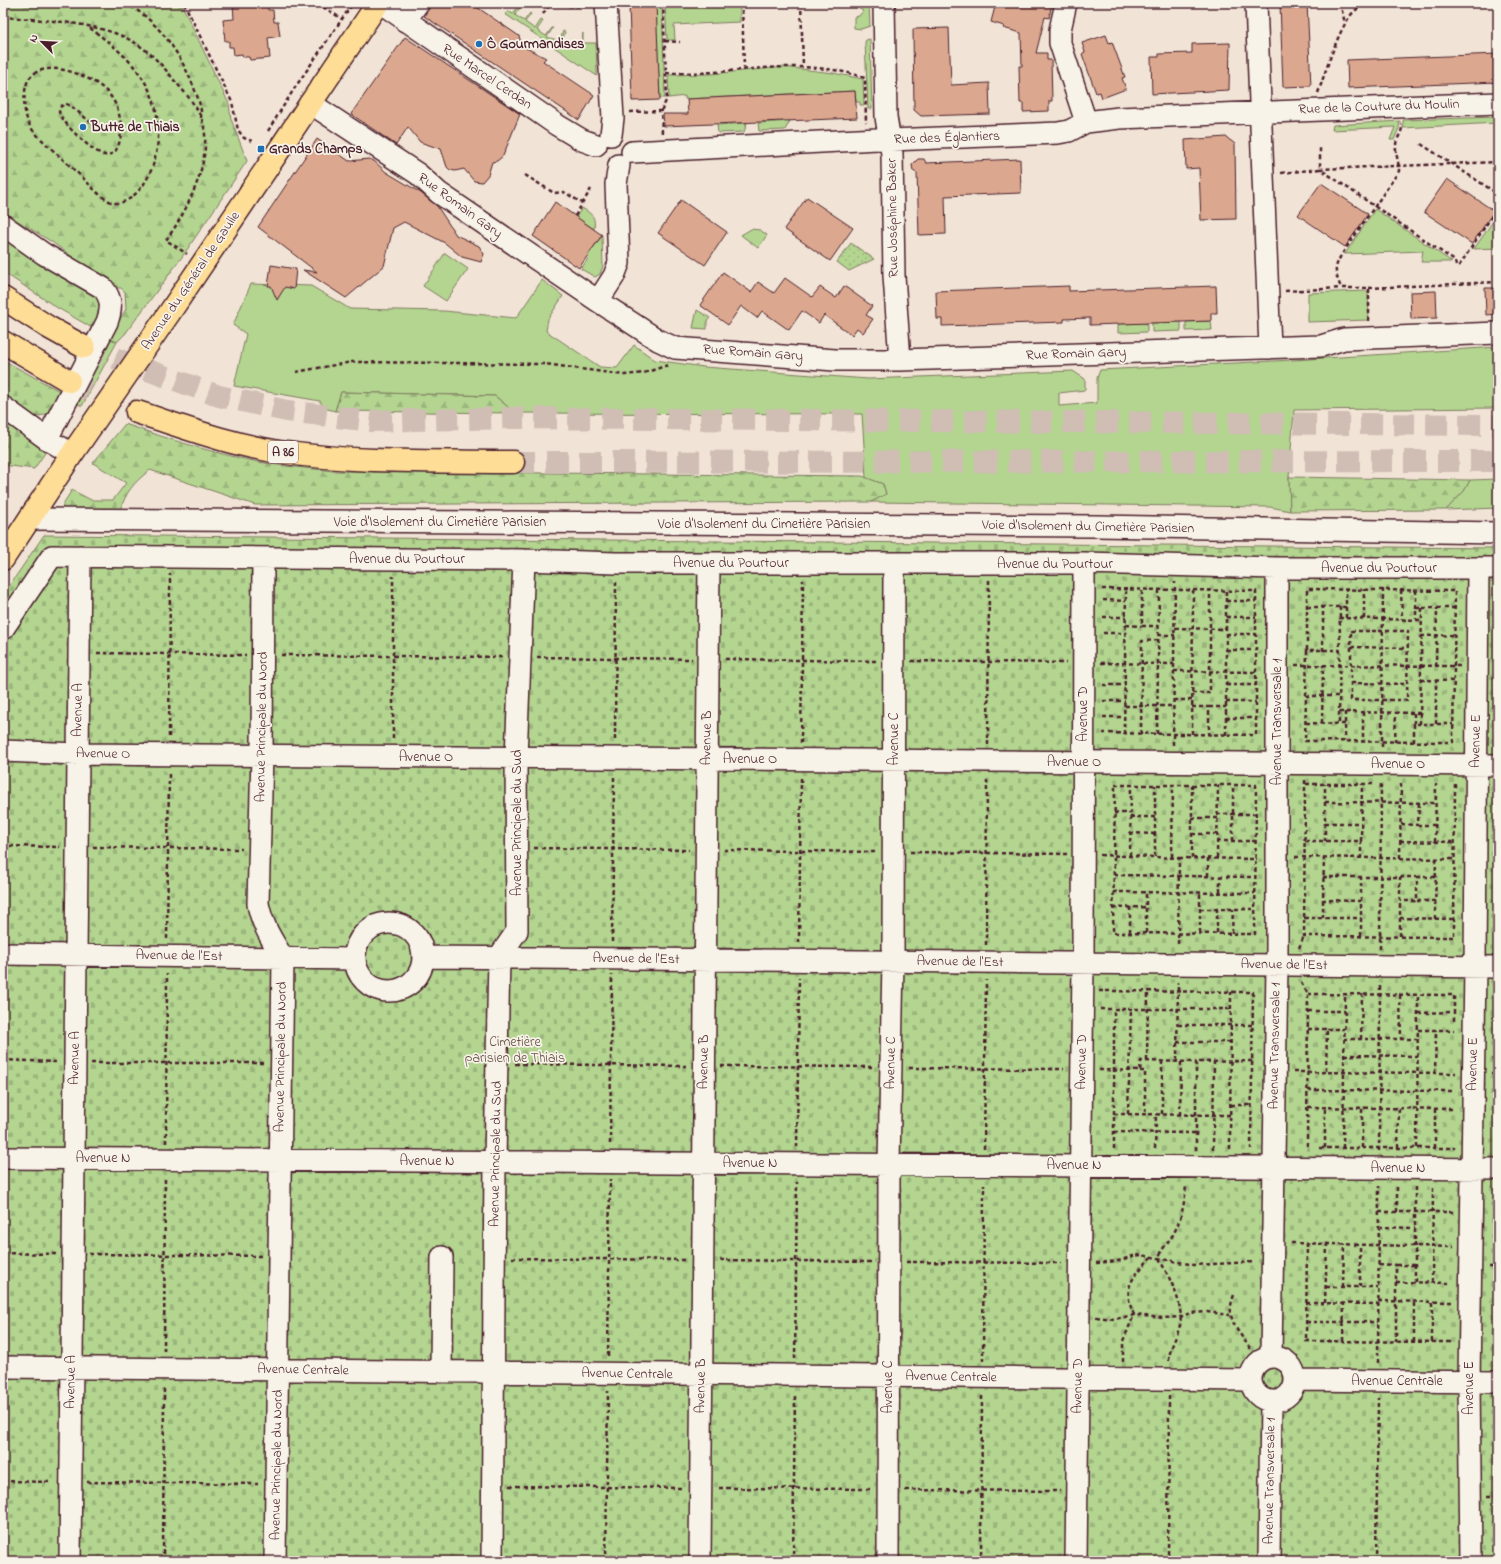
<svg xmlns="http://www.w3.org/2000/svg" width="1501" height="1564" font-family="'Indie Flower',sans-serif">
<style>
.green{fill:#b3d590;stroke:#7e7a5e}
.forest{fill:url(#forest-firs);stroke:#7e7a5e}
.cemetery{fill:url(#cemetery-stones);stroke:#7e7a5e}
.park{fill:url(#park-dots);stroke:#7e7a5e}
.building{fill:#dba88f;stroke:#4a1f2b}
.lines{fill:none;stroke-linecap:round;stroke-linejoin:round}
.highway-tunnel{stroke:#d0bdb4;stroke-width:22;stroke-dasharray:22 11;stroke-linecap:butt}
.minor-casing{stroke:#4a1f2b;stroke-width:24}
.major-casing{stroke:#4a1f2b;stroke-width:25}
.highway-casing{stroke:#4a1f2b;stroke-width:25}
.path{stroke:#4a1f2b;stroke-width:2.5;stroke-dasharray:4 3;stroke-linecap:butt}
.minor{stroke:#f7f3e8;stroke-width:21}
.major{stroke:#fedd96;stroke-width:22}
.highway{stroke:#fedd96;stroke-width:22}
.poi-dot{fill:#1f6fb2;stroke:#f7f3e8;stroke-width:1.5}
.labels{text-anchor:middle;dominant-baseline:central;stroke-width:3.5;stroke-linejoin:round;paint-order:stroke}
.shield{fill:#f7f3e8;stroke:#7e5f64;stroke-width:1}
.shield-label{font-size:13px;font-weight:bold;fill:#4a1f2b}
.poi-label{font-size:14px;font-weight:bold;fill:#4a1f2b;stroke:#f7f3e8;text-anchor:start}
.street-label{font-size:14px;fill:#4a1f2b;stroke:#f7f3e8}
.park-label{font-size:14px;fill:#644c44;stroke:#f7f3e8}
</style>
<defs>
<pattern id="forest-firs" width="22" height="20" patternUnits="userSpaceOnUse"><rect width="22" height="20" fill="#b3d590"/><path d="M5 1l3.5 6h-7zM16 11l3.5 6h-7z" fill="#9bb67c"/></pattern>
<pattern id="cemetery-stones" width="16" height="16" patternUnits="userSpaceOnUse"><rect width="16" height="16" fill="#b3d590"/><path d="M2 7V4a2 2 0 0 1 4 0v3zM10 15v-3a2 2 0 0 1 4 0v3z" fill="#9bb67c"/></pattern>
<pattern id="park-dots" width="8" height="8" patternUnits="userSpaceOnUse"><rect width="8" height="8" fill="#b3d590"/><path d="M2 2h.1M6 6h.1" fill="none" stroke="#9bb67c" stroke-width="1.8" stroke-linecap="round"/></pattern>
</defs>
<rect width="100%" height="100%" fill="#f1e4d6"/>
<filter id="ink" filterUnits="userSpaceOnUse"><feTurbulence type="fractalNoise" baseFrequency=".025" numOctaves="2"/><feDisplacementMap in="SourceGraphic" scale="8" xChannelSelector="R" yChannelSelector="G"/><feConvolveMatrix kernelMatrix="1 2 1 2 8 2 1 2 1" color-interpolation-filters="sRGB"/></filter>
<g filter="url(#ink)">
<!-- green -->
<path class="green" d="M655 3H662L665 98H660Z
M665 3 740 4V22L674 25 675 40H667Z
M862 3H869L870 26 861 29 854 28V17L859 16 863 11 858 8Z
M519 5 521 6 515 15 524 21 530 13 531 14 525 22 535 29 541 20 543 21 537 30 546 36 552 28H553L547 37 560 41 563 31 565 32 562 42 581 44 583 33V43H596L597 76 505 14 508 11 513 14Z
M870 39 872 109H868L865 42 866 40Z
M784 67 833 73 863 79 864 105H860V102H856L855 91 685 99V96L669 98 668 75 711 74Z
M1498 117V123L1403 128V120Z
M790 121 785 130 759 131 758 123Z
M1400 121 1399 128 1394 140H1390L1395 127 1332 130 1333 125Z
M747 123 744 132 718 133 717 125Z
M582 208C592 214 596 217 594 229L576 217Z
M1375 209 1452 262H1421L1423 251 1345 254Z
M1498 214V248L1474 249Z
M751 229 760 230 767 235 758 248 741 235Z
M602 236 603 266 600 274 595 277 581 269 589 257 587 256Z
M445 253 468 269 446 301 423 286Z
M542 280 563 296 548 319 546 331 600 367 617 368 634 345 655 360 704 367 868 379 1073 371 1085 379V390L1059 393V406L1097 403V378L1100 370 1293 360 1498 347V408L1294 410 1289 477 1290 511 1270 507 871 502 886 494 883 484 866 478 862 414 515 413 495 396 341 392 335 411 324 408 320 401 234 386 246 334 233 325 251 284 311 286 350 309 444 311 516 318Z
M1368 291 1369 320 1308 322V293Z
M697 310 710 318 707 321V329L693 328Z
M1211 321 1212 330 1186 331V322Z
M1181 322V331L1152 332V323Z
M1147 323V332L1118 333V324Z
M109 338 117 342 82 406 74 402Z
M1498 479V508L1446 510 1464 491 1470 480Z"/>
<!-- forest -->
<path class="forest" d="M3 3H181L229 104 231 119 247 161 182 257 125 334 117 342 109 338 126 309 125 292 121 288H115L52 242 3 212Z
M3 233 99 297 101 311 94 329 56 307 3 272Z
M3 360 63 393 51 413C25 421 23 414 3 400Z
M341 392 495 396 515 413 335 411Z
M3 416 49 447 34 469 3 465Z
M125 424C174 441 225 457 276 465 295 467 315 469 334 471L862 476 883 484 886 494 871 502 255 505 150 470C133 483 126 492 119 513L62 512 63 504 72 490 91 500H113L126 483 93 463Z
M1289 477 1470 480 1464 491 1446 510 1290 511Z"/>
<!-- cemetery -->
<path class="cemetery" d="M44 535 1498 548V1561H3V595Z"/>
<!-- park -->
<path class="park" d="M851 243 874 259 849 271 837 262Z"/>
<!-- building -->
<path class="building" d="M233 3H268V10H273L274 22H278L280 36 268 38 270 58 250 60 249 57H243L242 54 234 55 233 47H229V41H225L223 20 234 19Z
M433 3H471L519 36 522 46 546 58 543 61 594 95 579 120 424 16Z
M629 3H656L660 100 632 101Z
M996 3H1052L1049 18 1045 17 1036 53H1047V60H1051L1052 101H1049V111L1023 112V103H1020L1019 66H1022L1021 33 1003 28 1004 26 991 22Z
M1280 3H1307L1311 86 1283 87Z
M949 28 951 85 989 83 990 114 921 116 914 110 913 29Z
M1106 35 1109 43 1112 42 1125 77 1122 78 1126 89 1102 98 1100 92 1096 93 1082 54 1085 52 1082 43Z
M405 37 520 114 503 156 497 161 492 162 488 175 482 182 474 181 464 169 455 171 450 170 447 167 441 149 420 142 408 127 396 145 351 114Z
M1230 43 1229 90 1152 94 1151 57H1159V54L1192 53V44Z
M1498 54V82L1348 88 1347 60Z
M855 91 857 118 664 126 663 114H688L687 99Z
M1226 137 1235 144 1236 219 1201 220 1199 168 1186 169 1185 140Z
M317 139 349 161 369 159 374 161 386 172 421 193 437 206 456 235 479 246 484 254 481 262 462 257 445 243 404 222 393 228 384 266 346 298 303 270 317 272 258 227Z
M918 159H924L926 163 1020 159 1021 193 945 196 946 234 919 235 917 173 913 171 912 165Z
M1447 179 1494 211 1472 244 1424 212Z
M1321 183 1368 214 1345 247 1298 215Z
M807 197 853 228 830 261 784 229Z
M681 200 727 232 705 265 658 233Z
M555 202 602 235 579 268 533 236Z
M271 265 296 269 294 289 285 287 277 300 271 286H268Z
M723 272 751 292 758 282 774 293 785 278 812 297 820 287 836 298 844 286 872 306 866 315 873 319 863 333 857 328 852 335 824 315 819 323 802 311 789 330 762 311 757 318 741 306 728 325 700 305Z
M1069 286V291L1216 286 1217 313H1211V321L1090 325V318L1064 319V322L942 326V319H937L936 291Z
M1485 288H1498V314L1486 315Z
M1436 291 1437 318 1411 319 1410 292Z"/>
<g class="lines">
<!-- highway-tunnel -->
<path class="highway-tunnel" d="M84 347 219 396 287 411 371 421 513 418 1498 425
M69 381 137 412
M513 462 1498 461"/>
<!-- minor casing -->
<g class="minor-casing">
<path id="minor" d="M381 3 557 125 582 140 596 145
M606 3 613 118 611 135
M884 3 886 117 892 154 894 276 900 360
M1066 3 1060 30V43L1086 122
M1256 3 1270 348
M405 21 418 3
M310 103 418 174 439 193 598 301 658 340 675 348 835 360H900L1321 346 1344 339 1498 333
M632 152 877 139 891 140 1058 133 1069 131 1086 122 1119 118 1498 103
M3 225 44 254 103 288C112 299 112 309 107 322L47 439
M598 301 614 276 619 263 616 184 619 165
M3 407 47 439 72 454
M30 519 1097 526 1498 533
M263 559 262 755 258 904C262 925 272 940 283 958L275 1561
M3 629 52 556 524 560 616 563H1084L1277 568H1498
M3 751 78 754 1498 765
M355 957a34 34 0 1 1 68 0a34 34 0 1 1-68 0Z
M3 954 355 959
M423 957 1498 967
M3 1158 1498 1169
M1251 1379a22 22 0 1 1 44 0a22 22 0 1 1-44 0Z
M1271 1357 1277 965V568
M3 1367 1251 1380
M441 1372 442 1257
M1295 1380 1498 1382
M70 1561 80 556
M492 1561 495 1161 499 957 517 931 516 757 524 560
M700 1561 709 563
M888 1561 889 1164 893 961 894 565
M1076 1561 1083 963 1084 563
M1269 1561 1271 1401
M1471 1561 1469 1382 1475 967 1478 568"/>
</g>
<!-- major casing -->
<g class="major-casing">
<path id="major" d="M3 559 72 454 170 312 378 3"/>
</g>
<!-- highway casing -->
<g class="highway-casing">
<path id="highway" d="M3 298 48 327 84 347
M3 342 69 381
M137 412C183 427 231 445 280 452 357 463 435 461 513 462"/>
</g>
<!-- path -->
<path class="path" d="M125 3C158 20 181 54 194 88 198 98 202 107 201 118
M184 3 232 102 238 130 244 138 252 141
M317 3 342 19
M562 3 570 6H589
M742 3 744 68
M801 3 803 66
M1340 3 1345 23
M1494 3 1498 4
M543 14 551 3
M3 17C40 20 82 21 117 34 141 43 158 59 173 79 185 93 200 108 204 127 211 163 187 212 166 240L187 254
M90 28C115 47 138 64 151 94 164 124 160 174 133 196 127 201 119 205 111 202 100 197 91 186 83 178 67 163 50 148 34 132 25 119 23 108 25 92 28 51 89 73 106 91 116 101 120 113 121 127 121 137 120 145 114 153 111 154 108 155 105 155 93 153 63 124 59 112L61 106 66 104 71 106 101 131
M665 41 680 42
M666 73C686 73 707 73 728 71 775 67 819 62 865 78L866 123
M1318 93C1325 74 1342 15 1359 8 1376 0 1408 5 1427 5L1433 3
M661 111 667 99 663 3
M630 112 661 111 662 133
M268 131 294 89 353 3
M1421 144 1498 194
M1281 173 1320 169V147
M525 175 554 193 564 192 582 203
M575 216 591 189
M1456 266 1455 261 1320 169 1498 162
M1459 266 1498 207
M1369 288 1498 282
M1285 291 1341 288
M1369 321V288H1341C1335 272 1333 269 1342 254L1399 171C1399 162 1395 153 1396 145 1396 138 1403 133 1402 124
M296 372 352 362 545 364 624 375 644 373 668 365
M1102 589 1256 591V735L1103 733
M1401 590 1402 619
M1416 590V619
M1142 591V626H1158
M1103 600 1126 601
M1226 601H1256
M1307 607H1346
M1416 608H1455
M1422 608 1420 724H1453
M1103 617H1126
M1226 617H1256
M1339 618 1421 620
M1346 618V589
M1364 619V589
M1126 625 1142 626
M1175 628 1226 629
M1351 631H1408L1407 700H1351Z
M1103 633H1126
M1226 634H1256
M1158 635H1175
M1421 636 1455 635
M1351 647 1407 648
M1226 650H1256
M1307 650 1305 741 1453 742 1455 591 1307 589V650H1340
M1323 651V607
M97 653 246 655
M281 655 502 657
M537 657 692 659
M725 659 876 661
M911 661 1066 663
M1101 663 1174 664
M1295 665 1460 666
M1436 666 1437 608
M1174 671 1258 672
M1421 680 1454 681
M1351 683 1407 684
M1103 685H1125
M1226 685H1256
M1192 693H1210V591
M1306 696H1339
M1174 700H1192
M1103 701H1125
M1226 702H1256
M1125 706H1174
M1192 707H1209V734
M1209 707H1226
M1339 712 1420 713
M1345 712V741
M1363 712V741
M1103 717H1125
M1226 718H1256
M1306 723 1345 724
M1322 723 1323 665
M1339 723 1340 607
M1414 724V713
M1436 724V681
M1124 734 1126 591
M1141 734 1142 641 1158 640
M1157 734 1159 591
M1192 734 1193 591
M1226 735V591
M169 737 170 574
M393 739V576
M615 740 616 581
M1395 742 1396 712
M1414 742V724H1420
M801 743 803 580
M988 745 989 580
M1173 745 1175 582
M1382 747 1383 586
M1305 780 1304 936 1454 937 1455 784H1454
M1306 784H1375
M1115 785H1256L1255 934 1113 933Z
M1325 802 1436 803
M1419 803 1418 825H1436
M1114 813H1131
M1217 814H1256
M1130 817H1155
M1192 818H1217
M1325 823H1361
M1401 824 1418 825
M1130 833 1155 834
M1192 834H1217
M1217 841H1256
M1233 841V785
M1305 841H1361V858
M1325 841V784
M1361 841 1362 784
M1400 841 1455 842
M1435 842 1436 784
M3 846 60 847
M93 847 242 849
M534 848 689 850
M724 850 877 852
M910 852 1067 854
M1100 855 1179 858 1178 947
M1130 856 1131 785
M1155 857V785
M1172 857 1173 784
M1295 857 1456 859
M1324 857 1323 900 1361 901V936
M1179 858 1257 859
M1192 858V785
M1217 858 1218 785
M1400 858 1401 784
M1114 875 1255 877
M1208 876V858
M1323 877H1361
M1417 877H1436
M1113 892 1255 893
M1220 892V876
M1323 900V918
M1361 901V877H1417V901H1400
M1417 901H1435
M1130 907V933
M1113 908 1146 907
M1200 909H1255
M1304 918H1361
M1400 918 1454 919
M1435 919 1436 858
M1146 933V892
M1200 933V892
M1217 933V909
M1232 933 1233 909
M1400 936V877
M167 939 169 772
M612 942 614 775
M799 943 801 778
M986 945 987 778
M1299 948 1304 936
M1380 949 1381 782
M1301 983 1308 994 1307 1148H1309
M1099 991 1253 992 1251 1149
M1308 994 1454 995V1024
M1400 995 1401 1039
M1100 1009H1231
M1308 1011H1345
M1418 1013 1454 1012
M1178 1025H1253
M1308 1029H1327L1326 1072
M1327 1029H1344
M1418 1030H1454
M1344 1039H1417
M1361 1039 1362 994
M1177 1042H1231
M1344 1055 1417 1056
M3 1060 58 1062
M1147 1061 1148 991
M1177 1061 1178 982
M91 1063H264
M515 1064 686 1066
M721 1066 874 1067
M909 1068 1064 1069
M1099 1070 1140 1071 1141 1061 1196 1062
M1140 1071H1145V1114
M1293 1072 1456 1073
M1435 1073 1436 1030
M1491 1073 1498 1074
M1308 1090 1454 1091
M1231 1105H1252
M1308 1107 1454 1109
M1114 1114 1230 1115
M1128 1114 1131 1009
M1162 1114V1061
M1180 1115 1181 1061
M1114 1132 1196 1133
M166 1143 167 974
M610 1144 612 975
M797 1147 799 978
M1320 1148H1454V1147
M1325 1148V1108
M1343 1148 1345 994
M1362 1148V1108
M1398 1148 1399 1108
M1417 1148 1418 995
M1435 1148V1109
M984 1149 986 980
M1114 1149V1009
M1155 1149 1156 1114
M1213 1149 1214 1061
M1230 1149 1231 992
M1196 1150V1062L1253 1061
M1379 1151 1380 984
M1379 1212H1453
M1397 1212V1187
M1379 1227 1415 1228
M1291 1243 1454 1247
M1307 1243 1306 1341 1452 1342
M3 1253 56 1254
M89 1254 262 1256
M512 1258 685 1260
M720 1260 871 1262
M906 1262 1061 1263
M1096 1263 1118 1261 1133 1256 1142 1255 1194 1265 1255 1262
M1379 1264 1396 1265V1342
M1396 1265H1415
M1489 1267H1498
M1396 1282 1452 1283
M1415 1282V1187
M1432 1283 1433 1188
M1326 1287H1378
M1343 1287 1344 1244
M1360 1287V1245
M1234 1295C1224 1320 1239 1331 1252 1351
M1378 1301 1452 1302
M1306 1303 1378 1304
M1325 1303 1327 1244
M1096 1317 1115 1319 1134 1315 1163 1318 1180 1317 1190 1313 1207 1312 1230 1315
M1306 1322H1378
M1343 1341 1344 1303
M1414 1342V1301
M1432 1342V1302
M164 1351 165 1176
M608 1356 610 1179
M795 1359 797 1182
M983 1361 984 1184
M1169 1361C1169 1348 1177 1338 1180 1325 1184 1302 1169 1278 1159 1258 1161 1248 1171 1240 1175 1231 1182 1216 1185 1201 1186 1185
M1123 1362V1341L1134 1315C1121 1286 1133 1278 1151 1257
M1378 1363 1379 1186
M3 1481 52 1482
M87 1482 258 1484
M509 1486 684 1488
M719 1488 870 1489
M905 1490 1060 1491
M1487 1495H1498
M163 1561 164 1386
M606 1561 608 1391
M793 1561 795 1394
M981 1561 982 1396
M1168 1561 1169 1396
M1376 1561 1378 1398"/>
<!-- minor -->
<use href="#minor" class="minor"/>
<!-- major -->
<use href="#major" class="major"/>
<!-- highway -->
<use href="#highway" class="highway"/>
</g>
</g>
<!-- markers -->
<g class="poi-dot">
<circle cx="479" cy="44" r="4"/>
<circle cx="83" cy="127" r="4"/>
<rect x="257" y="145" width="8" height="8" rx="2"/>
</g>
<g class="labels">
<!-- shield labels -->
<rect class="shield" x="268" y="441" width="30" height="22" rx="3"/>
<g class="shield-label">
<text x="283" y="452">A 86</text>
</g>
<!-- poi labels -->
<g class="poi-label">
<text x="487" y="44">Ô Gourmandises</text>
<text x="91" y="127">Butte de Thiais</text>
<text x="269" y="149">Grands Champs</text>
</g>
<!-- street labels -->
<g class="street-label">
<text transform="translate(487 77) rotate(34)">Rue Marcel Cerdan</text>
<text transform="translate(1379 107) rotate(-2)">Rue de la Couture du Moulin</text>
<text transform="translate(947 138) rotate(-2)">Rue des Églantiers</text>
<text transform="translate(460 206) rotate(36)">Rue Romain Gary</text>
<text transform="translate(893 218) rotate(-91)">Rue Joséphine Baker</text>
<text transform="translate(191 281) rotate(-56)">Avenue du Général de Gaulle</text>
<text transform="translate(753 353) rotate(4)">Rue Romain Gary</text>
<text transform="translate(1076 354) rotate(-2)">Rue Romain Gary</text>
<text x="440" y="522">Voie d'Isolement du Cimetière Parisien</text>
<text x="764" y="524">Voie d'Isolement du Cimetière Parisien</text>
<text transform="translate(1088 527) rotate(1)">Voie d'Isolement du Cimetière Parisien</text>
<text x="407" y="559">Avenue du Pourtour</text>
<text x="731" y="563">Avenue du Pourtour</text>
<text x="1055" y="564">Avenue du Pourtour</text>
<text x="1379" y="568">Avenue du Pourtour</text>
<text transform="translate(78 710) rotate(-89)">Avenue A</text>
<text transform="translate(1083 714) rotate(-90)">Avenue D</text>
<text transform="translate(1277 722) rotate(-90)">Avenue Transversale 1</text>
<text transform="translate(262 727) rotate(-89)">Avenue Principale du Nord</text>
<text transform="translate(707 738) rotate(-89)">Avenue B</text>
<text transform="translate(894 739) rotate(-90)">Avenue C</text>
<text transform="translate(1476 741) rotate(-89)">Avenue E</text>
<text transform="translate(103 754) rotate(1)">Avenue O</text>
<text x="426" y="757">Avenue O</text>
<text x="750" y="759">Avenue O</text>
<text x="1074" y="762">Avenue O</text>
<text x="1398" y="764">Avenue O</text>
<text transform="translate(517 823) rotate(-90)">Avenue Principale du Sud</text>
<text transform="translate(179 956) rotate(1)">Avenue de l'Est</text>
<text transform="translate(636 959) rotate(1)">Avenue de l'Est</text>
<text transform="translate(960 962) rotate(1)">Avenue de l'Est</text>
<text transform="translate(1284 965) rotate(1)">Avenue de l'Est</text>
<text transform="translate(1275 1046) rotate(-89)">Avenue Transversale 1</text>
<text transform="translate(281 1057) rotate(-89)">Avenue Principale du Nord</text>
<text transform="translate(75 1058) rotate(-89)">Avenue A</text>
<text transform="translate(704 1062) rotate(-89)">Avenue B</text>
<text transform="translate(1082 1062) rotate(-89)">Avenue D</text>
<text transform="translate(891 1063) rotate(-89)">Avenue C</text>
<text transform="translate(1473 1064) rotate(-89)">Avenue E</text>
<text transform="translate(496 1154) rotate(-89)">Avenue Principale du Sud</text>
<text x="103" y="1158">Avenue N</text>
<text x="427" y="1161">Avenue N</text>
<text x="750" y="1163">Avenue N</text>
<text x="1074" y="1165">Avenue N</text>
<text x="1398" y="1168">Avenue N</text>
<text transform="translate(303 1370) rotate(1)">Avenue Centrale</text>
<text transform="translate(627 1374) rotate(1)">Avenue Centrale</text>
<text transform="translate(951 1377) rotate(1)">Avenue Centrale</text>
<text x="1397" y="1381">Avenue Centrale</text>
<text transform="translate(71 1382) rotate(-89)">Avenue A</text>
<text transform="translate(701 1386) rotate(-89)">Avenue B</text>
<text transform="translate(1078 1386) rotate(-89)">Avenue D</text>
<text transform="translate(888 1387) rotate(-90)">Avenue C</text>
<text transform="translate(1469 1388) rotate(-90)">Avenue E</text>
<text transform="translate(277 1465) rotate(-89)">Avenue Principale du Nord</text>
<text transform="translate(1270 1481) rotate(-89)">Avenue Transversale 1</text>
</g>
<!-- park labels -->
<g class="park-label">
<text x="515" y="1042">Cimetière<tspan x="515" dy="16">parisien de Thiais</tspan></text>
</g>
</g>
<!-- margin -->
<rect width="1501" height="1564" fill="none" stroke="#f7f3e8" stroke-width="16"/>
<rect x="8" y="8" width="1485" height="1548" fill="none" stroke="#4a1f2b" stroke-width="1.5" filter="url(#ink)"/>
<!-- north arrow -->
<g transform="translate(42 42) rotate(294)" stroke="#f7f3e8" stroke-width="3" paint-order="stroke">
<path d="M0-3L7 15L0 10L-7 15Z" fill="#4a1f2b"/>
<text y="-6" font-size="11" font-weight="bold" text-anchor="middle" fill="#4a1f2b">N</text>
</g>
</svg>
